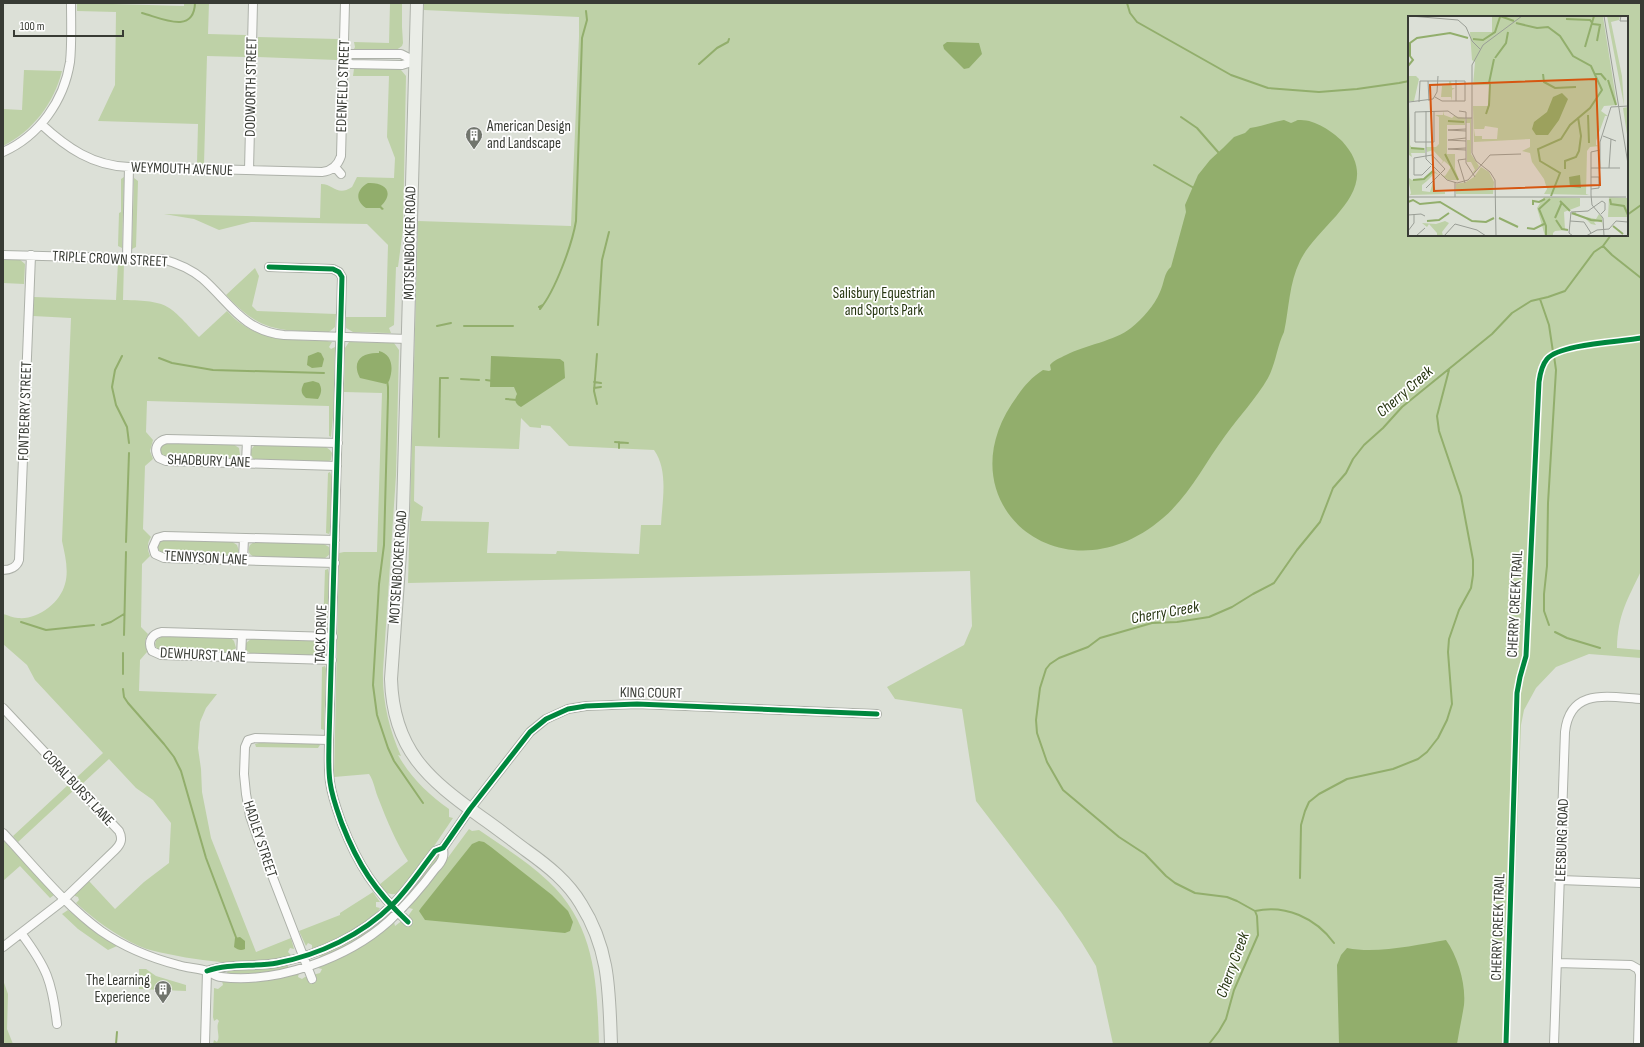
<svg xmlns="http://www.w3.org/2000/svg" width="1644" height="1047" font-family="'Sofia Sans Condensed',sans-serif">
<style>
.green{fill:#bed1a7;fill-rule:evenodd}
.water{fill:#92ae6c}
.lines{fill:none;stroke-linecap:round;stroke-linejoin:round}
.stream{stroke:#92ae6c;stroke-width:2}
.minor-casing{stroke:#adb1a9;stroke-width:10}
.secondary-casing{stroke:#adb1a9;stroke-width:14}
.minor{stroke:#fafaf9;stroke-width:8}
.secondary{stroke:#eaede7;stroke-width:12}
.cycleway-casing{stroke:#fff;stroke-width:8}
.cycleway{stroke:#00873e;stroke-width:5}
.labels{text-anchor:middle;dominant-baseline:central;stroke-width:3.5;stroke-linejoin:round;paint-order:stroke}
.street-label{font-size:15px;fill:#383b34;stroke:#fff}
.poi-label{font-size:15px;fill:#383b34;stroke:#fff;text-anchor:start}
.park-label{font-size:15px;fill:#263610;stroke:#fff}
.water-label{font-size:16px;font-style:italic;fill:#263510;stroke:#fff}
.inset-river{fill:none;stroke:#92ae6c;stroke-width:2}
.inset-road{fill:none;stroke:#9a9e96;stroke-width:1}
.view{fill:#d65610;fill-opacity:0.15;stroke:#d65610;stroke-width:2}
.inset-edge{fill:none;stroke:#383b34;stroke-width:2}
</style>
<rect width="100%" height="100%" fill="#dce0d7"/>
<!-- green -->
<path class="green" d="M77 3 184 6V3H209L208 34 246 35V57L207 56 204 164 197 163 198 124 98 121 115 85 116 12 77 11Z
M390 3H402V27L403 43 402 46 395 51 354 49 355 47 354 42 389 43Z
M424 3H1641V571C1627 601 1618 614 1617 648L1641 650V658L1589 654 1556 667 1536 688 1524 710 1521 725 1509 1044H1113L1096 966 1082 943 1061 912 976 801 962 709 895 699 887 687 964 645 972 626 970 571 408 583 418 221 571 226 579 37V17L424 10ZM1409 17H1627V235H1409ZM521 418 530 427 541 428V425L550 426 569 446 654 450C669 471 662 502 661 525H641L639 554 557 551 556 554 487 553 489 522 421 521 423 507 414 501 415 446 519 449Z
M258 37 338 39 337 60 258 57Z
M354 69H398L401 70 406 76 403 229 398 267H396L394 325 389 328 391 333H389L353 332 346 328V317H386L388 245 367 224 251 222 219 230 194 219 164 214 320 218 321 184C334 184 337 197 352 187L357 177 394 178 395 158 387 137 389 76H353Z
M24 70 62 71C54 103 33 131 3 146V109L22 110Z
M124 177 122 247V248L118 246 119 213 121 212V179Z
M134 178 138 181 136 247 132 249Z
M19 259 25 264 24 284 3 283V260Z
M118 262H124L123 300C169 301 168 304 199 337L227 311C255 342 289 340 327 341L332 342 329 347 331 349 335 347 334 406 331 437 329 436V406L147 401 146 432 153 440 150 451 153 459 145 466 143 529 151 537C147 543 147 549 150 556L142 564 141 627 148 634 145 641 147 652 140 660 139 691 217 694 206 708 200 722 198 748 201 769 202 792 211 838 256 952 291 938 294 949 290 948 288 952 291 955C281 962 264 961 253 962 223 964 197 960 168 954 158 952 148 950 139 946 115 935 95 920 76 903L79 900 78 897 75 896V894L89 881 115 909 144 882 169 863 171 823 153 800 136 788 109 759 81 785 75 779 103 753 35 680 27 665 3 644V614C8 615 13 618 18 618 38 620 60 603 65 584 69 570 65 555 62 541L71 318 33 316 34 297 116 300Z
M255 268 259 276 252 306 257 311 336 314 335 327 329 332C280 330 262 334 226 295Z
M349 342 394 343 399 350 396 475 383 670C382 700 389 729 401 756L398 755C411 778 428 794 449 809V817L453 818C445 830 406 889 397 893 394 895 390 894 387 893L379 885 408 861C396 842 387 821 379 800 375 791 374 781 369 774L334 777 339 553 344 552H377L382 393 344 392 345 348Z
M165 443 233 444 239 448 240 455 237 459 166 458 160 453V448Z
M258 445 326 447 330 450 332 453 331 460 325 463 254 460 251 455 250 451 254 446Z
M330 472 332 477 330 531 329 534 326 533 328 473Z
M164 539 231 541 237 545 239 551 235 556 231 557 165 555C160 552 157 551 158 544Z
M254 542 322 543 329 547 330 554 324 559 255 557C249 555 247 551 250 545Z
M328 569 329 574 328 627 326 631 323 629 325 570Z
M163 636 231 638 234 641 236 648 231 653 164 652 157 649 155 645 156 640Z
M254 638 321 641 326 644C329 650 326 653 320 656L251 654 246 650V643L251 639Z
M325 666 326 669 324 730 321 729 322 667Z
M259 743 319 744 320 745 318 748 256 747 255 744Z
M68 785 73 791 18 842 13 836Z
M469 829 472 831 479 830C502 846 527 861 548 881 596 926 597 983 599 1044H213L214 1040 217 1042C221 1036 215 1028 219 1021L217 1019 214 1021 213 1017 214 989V988L218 989 223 985 222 981 299 973 298 977 302 979 305 977 320 973 322 969 318 968 320 966 394 922 395 926 408 916 413 909 409 908 410 906 424 890Z
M3 840 51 891 54 895 50 898 20 866 3 881Z
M438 854 439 858 408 898 406 897Z
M373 892 380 902H376V907L380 908C374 920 325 948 312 949V945L308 943 306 946 299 931 340 915V913Z
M68 910 95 932 117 946 108 950 78 929 62 914Z
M381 918 383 920 382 923 350 945 323 958 319 956 320 955Z
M287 964 288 966V968C268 973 248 974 227 974V973L228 970 258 969Z
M139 969H146L156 976 186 985V991L139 989Z
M3 980 8 994 7 1029 13 1044H3Z"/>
<!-- water -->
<path class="water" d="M947 42 979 43 982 54 969 68 964 69 944 49 943 45Z
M1284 120 1291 123C1295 122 1296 120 1299 120 1314 119 1332 131 1342 141 1387 190 1319 222 1300 261 1289 283 1289 309 1284 332 1277 346 1276 363 1268 378 1256 399 1239 416 1225 436 1205 463 1189 496 1163 518 1062 605 938 501 1018 395 1025 385 1032 377 1043 370L1049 371 1051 370 1050 365C1054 360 1060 358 1066 355 1085 345 1115 341 1131 328 1143 318 1154 306 1160 292 1164 284 1164 272 1171 267L1186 212 1185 205 1198 175 1210 160 1223 148 1234 137 1245 133 1250 128C1262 126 1272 122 1284 120Z
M368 183C385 182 395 192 381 206L384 209 382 210 380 208H366C354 200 357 189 368 183Z
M379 351C392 354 394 368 389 381L386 384 360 378C351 361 362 352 379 353Z
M318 352 321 353 324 359 322 367 312 368 307 365 308 356Z
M491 356 560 359 564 362 565 378 521 407C515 404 514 400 517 394L514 387H490Z
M313 381 319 383C322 388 322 393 318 399L306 398C300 393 301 389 304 383Z
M479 841 484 842 491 847 552 895 568 911 573 922 570 931 565 933 425 920 419 911 421 908 472 844Z
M240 937 245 941V949C241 951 238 950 234 947L235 938Z
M1446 940C1458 957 1466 984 1464 1005 1462 1018 1459 1031 1457 1044H1339L1337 965 1341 955 1347 948C1377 954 1416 945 1446 940Z"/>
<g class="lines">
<!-- stream -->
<path class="stream" d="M584 3H585
M1127 3 1130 13 1137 22 1231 75 1268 88 1319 92 1357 89 1399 83 1409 81
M142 13C161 18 194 35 195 3
M699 64 717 48 728 42 729 39
M1181 117 1197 128 1218 152
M1154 165 1194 188
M1627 215 1641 205
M1603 246 1612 255 1641 278
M1540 299 1549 325 1553 352
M539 307 543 305
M540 309C555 291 572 245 576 221L582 38 587 20 586 11
M598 325 602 260 609 232
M437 326 451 323
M464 326H513
M597 354 594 391 597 404
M122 356 115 370 112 387 116 405 127 427 129 443
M159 358 172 363 213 370 324 373
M461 379 479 380
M387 380 388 387V397L384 545 379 584 373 685 377 715 388 748 394 761 423 803
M486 380 493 381
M594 382 601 383
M594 388 601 387
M506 399 517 400
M439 437 440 378H448
M615 442 628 443
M619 448V442
M126 542 129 453
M21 622 46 630 94 625
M102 625 111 622 124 614
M1549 625 1544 611V594L1547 566 1548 503 1556 370 1554 356
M1555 632 1567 638 1600 648
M124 635 126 552
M123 674V653
M123 689 124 697 128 703 164 744 174 757 181 771 206 858 237 940
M1300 878 1301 825 1305 811 1309 802 1319 794 1347 779 1393 769 1418 759 1427 752 1438 738 1447 720 1452 704 1448 652 1449 639 1459 610 1471 588 1473 575V560L1461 496 1439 431 1437 416 1449 370
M1255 911C1285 904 1316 918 1334 943
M116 1044 117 1032
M1209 1044 1219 1031 1226 1019 1234 990 1258 935 1257 916 1255 911 1237 901 1227 897 1195 893 1175 883 1166 876 1145 854 1119 837 1063 790 1047 762 1037 733 1036 720 1040 688 1046 669 1050 664 1059 658 1088 647 1100 638 1152 623 1177 622 1209 617 1232 607 1253 594 1274 583 1297 550 1320 522 1333 488 1346 473 1353 459 1364 445 1383 428 1402 407 1492 334 1512 313 1531 301 1548 297 1565 291 1594 252 1603 246 1611 235"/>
<!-- minor casing -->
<g class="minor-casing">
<path id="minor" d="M351 54H401L415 61 402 65 351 64 344 59Z
M41 124C67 148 93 166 129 167L322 172C332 171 338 165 341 156L345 3
M3 152C39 136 64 101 70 62 72 43 71 22 71 3
M335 167 341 174
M249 170 253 3
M3 255 162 259C177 263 191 269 203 279 230 303 243 331 284 335L408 339
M127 257 129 167
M269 267 333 269 339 272 342 277 329 740C329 754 328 768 330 782 332 797 337 810 342 824 358 865 375 891 408 922
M246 463 247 441
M337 466 166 461 159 458C153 449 157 441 167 439L338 443
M243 560 244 538
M335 563 164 558 155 554 153 547 157 538 164 536 335 540
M3 570C10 570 17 567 19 560L31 255
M241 657 242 635
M332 660 161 655 152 651C147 641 152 634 162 632L333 637
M3 708 119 831C123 839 121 844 115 850L60 903 3 947
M3 833C34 866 64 904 101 931 124 947 151 958 178 965 187 968 198 968 207 971 212 973 216 977 221 977 277 984 348 958 389 921 406 905 421 888 435 869 438 866 442 861 443 857 444 854 443 850 443 848
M1560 880 1641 883
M21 933C47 968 52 981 57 1024
M1557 963 1631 965 1638 969 1640 974 1638 1044
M207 971C229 963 254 967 277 963 319 955 362 935 393 904 409 888 421 869 435 851L443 848 470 809 530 732 546 719 568 709 586 706 637 704 877 714
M312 979 258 839 250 816 246 794 244 774 245 747 248 740 255 738 329 740
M205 1044 207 971
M1554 1044 1565 732C1570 687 1609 697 1641 699"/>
</g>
<!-- secondary casing -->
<g class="secondary-casing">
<path id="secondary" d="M417 3 403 511 391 679C393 750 428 779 481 817 497 828 512 840 527 851 548 866 568 882 581 904 610 950 609 992 611 1044"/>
</g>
<!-- minor -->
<use href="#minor" class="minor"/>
<!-- secondary -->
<use href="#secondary" class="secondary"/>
<!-- cycleway casing -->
<g class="cycleway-casing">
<path id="cycleway" d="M269 267 333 269 339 272 342 277 329 740C329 754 328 768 330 782 332 797 337 810 342 824 358 865 375 891 408 922
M207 971C229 963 254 967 277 963 319 955 362 935 393 904 409 888 421 869 435 851L443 848 470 809 530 732 546 719 568 709 586 706 637 704 877 714
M1506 1044 1517 693 1520 677 1526 656 1539 382C1540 374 1542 365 1547 359 1560 344 1620 342 1641 338"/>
</g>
<!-- cycleway -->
<use href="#cycleway" class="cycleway"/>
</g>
<!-- icons -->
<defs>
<g id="building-pin" transform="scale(0.9)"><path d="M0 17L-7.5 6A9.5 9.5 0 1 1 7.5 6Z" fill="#71756d" stroke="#fff"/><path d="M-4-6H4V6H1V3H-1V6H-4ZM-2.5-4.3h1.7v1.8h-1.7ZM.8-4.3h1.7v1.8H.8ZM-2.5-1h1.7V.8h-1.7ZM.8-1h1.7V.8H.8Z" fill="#fff"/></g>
</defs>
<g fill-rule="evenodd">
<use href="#building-pin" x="474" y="135"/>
<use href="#building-pin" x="163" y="989"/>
</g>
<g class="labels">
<!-- street labels -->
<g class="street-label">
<text transform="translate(343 86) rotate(-88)">EDENFELD STREET</text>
<text transform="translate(251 87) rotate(-89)">DODWORTH STREET</text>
<text transform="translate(182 169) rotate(2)">WEYMOUTH AVENUE</text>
<text transform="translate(410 243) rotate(-89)">MOTSENBOCKER ROAD</text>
<text transform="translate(110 259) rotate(3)">TRIPLE CROWN STREET</text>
<text transform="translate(25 411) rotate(-88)">FONTBERRY STREET</text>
<text transform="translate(209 461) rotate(2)">SHADBURY LANE</text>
<text transform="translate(206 558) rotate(3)">TENNYSON LANE</text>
<text transform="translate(398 567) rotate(-86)">MOTSENBOCKER ROAD</text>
<text transform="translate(1515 604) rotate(-87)">CHERRY CREEK TRAIL</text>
<text transform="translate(321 634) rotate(-88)">TACK DRIVE</text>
<text transform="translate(203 655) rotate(3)">DEWHURST LANE</text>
<text transform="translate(651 693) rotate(1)">KING COURT</text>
<text transform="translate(78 788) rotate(47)">CORAL BURST LANE</text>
<text transform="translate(260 839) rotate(72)">HADLEY STREET</text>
<text transform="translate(1562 840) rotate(-88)">LEESBURG ROAD</text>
<text transform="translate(1498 927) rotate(-88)">CHERRY CREEK TRAIL</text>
</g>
<!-- poi labels -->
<g class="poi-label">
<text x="487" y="126">American Design<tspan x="487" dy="17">and Landscape</tspan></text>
<text x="150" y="980" text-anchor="end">The Learning<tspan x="150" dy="17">Experience</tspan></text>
</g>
<!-- park labels -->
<g class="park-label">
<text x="884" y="293">Salisbury Equestrian<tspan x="884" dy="17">and Sports Park</tspan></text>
</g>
<!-- water labels -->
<g class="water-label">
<text transform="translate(1405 392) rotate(-41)">Cherry Creek</text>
<text transform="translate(1165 613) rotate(-10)">Cherry Creek</text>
<text transform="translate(1233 965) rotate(-70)">Cherry Creek</text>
</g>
</g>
<!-- overview -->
<g transform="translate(1408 16)">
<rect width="220" height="220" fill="#dce0d7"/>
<path d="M84 0 195 1 209 89 196 90 193 95 200 100H197L188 125V129L191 130 182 131 179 135 178 178 181 179 136 178 139 173 136 163 124 146 122 137 114 135 122 131V123L66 126 65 90H81V69H65L67 46 64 44 62 16H84ZM77 110 90 112 89 123H74V120H67L66 113H76ZM199 0H212L211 4 203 6 214 60 216 89ZM1 60H8L11 63 6 85H1ZM41 65H43L44 72H47L44 74V85L43 81H33L34 70H30L41 69ZM2 90V129L4 132H17V137H3L4 141 1 139V162L4 164 15 163 25 154 31 159 27 157 19 165 21 168 19 165 14 169V175L22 176 25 166 28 176H37V178L2 179 3 177 0 163V136ZM220 91V125L215 92ZM36 95V99L44 102 46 100 57 102V109H39V138H47V153L51 164H55H40L33 159 37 160 43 151 36 145 33 148 35 145 25 134 19 136 18 131H28L31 128V101L27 99H35ZM59 102H63V138L71 150 67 156 64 157 67 154 63 146H59V124H62V107H58ZM73 151 81 156 86 166 85 178H48V168L58 166 66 161ZM136 181 172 182V190L156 196 157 214 147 215 145 217 149 218 145 217V220H137L129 192ZM201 181 220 182V201H200ZM185 192 194 201 195 212V207L190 205 186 206 188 209 183 208 177 202 162 198 168 195V199L188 203 191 198ZM37 205 41 207 34 216 35 220H29V217L21 208 19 211 14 207 28 208Z" fill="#bed1a7" fill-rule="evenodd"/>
<path d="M154 77 160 83 151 104 140 119H128L124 113 126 106 139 96 145 81ZM172 159 173 172 162 171 161 161Z" fill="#92ae6c"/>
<path class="inset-river" d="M92 0 106 5M158 3 182 4 185 8 193 9M108 7 129 12 140 11 152 20 165 40 183 50 194 74 182 92 162 109 153 123 130 133 132 145 152 157 143 180M65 23 75 24 87 16 92 1M189 25 192 9M177 31 186 0M87 42 98 27 100 16M0 50 5 44 2 40V27L9 22 42 17 60 22M135 58 136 66 147 72 168 71M187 58H193L198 64M200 64 208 89M81 67 86 43M78 98 81 89 82 68M180 99 181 127M40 105 56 106M3 132 16 133M37 138 50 164M157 153V145L168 141 171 135 173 120 170 101M5 164 16 163 25 155M202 183 203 188 216 190 220 199M152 185 162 195M0 186 5 184 12 188 32 186 64 205 78 206 86 202M125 189V185L131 186 137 183M164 197 183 204 194 205M91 202 110 211M147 202 154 186M148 204 154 213 160 214M19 205 31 204 41 197M205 210 215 218M119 212 126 213 136 208M138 220V210L131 193 142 183"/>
<path class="inset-road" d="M2 0 50 4 58 11 64 25 72 33M196 0 220 148M213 0 212 5H220M48 64V85M20 65 21 85M57 65V85M27 81 34 85H57M1 86 25 83 29 76 30 60M11 86 12 65H57M18 95V143L39 164 49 167 60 164 82 139 113 138M51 95 58 96V147L67 161M7 96 40 95 50 102H64M58 113 40 114 58 115M195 120 208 125M58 122 40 124 58 125M7 126V96M7 126H26M26 126V95M58 132 40 133 58 134M192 134 183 136V179L184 189 195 202 196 220M6 142 24 139 37 153 18 172M6 142V159M183 152H212M192 152V126L203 91 220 90M201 152 203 123M6 159H14L23 150M47 166V181M57 167 50 144 58 143M183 173 191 172V161H183M0 181H218M193 198 197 194V187L194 185 180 195 163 196 161 217 165 220H178L189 214 201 213 208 205 220 206M0 199 13 198 17 200M162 205 176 206 183 217M47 208 69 214 78 220M0 215 6 207V198M8 220 17 212M36 220 47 208M88 220 87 164 82 156 68 145 64 137V49L75 29 114 0"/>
<path class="view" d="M188 63 192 169 26 175 22 69Z"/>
<rect width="220" height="220" class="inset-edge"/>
</g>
<!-- border -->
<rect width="1644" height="1047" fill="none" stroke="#383b34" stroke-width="8"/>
<!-- scale -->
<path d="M14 30v6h109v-6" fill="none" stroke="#383b34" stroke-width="2"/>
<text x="20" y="30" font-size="12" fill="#383b34" stroke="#ffffff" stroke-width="3" paint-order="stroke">100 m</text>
</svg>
